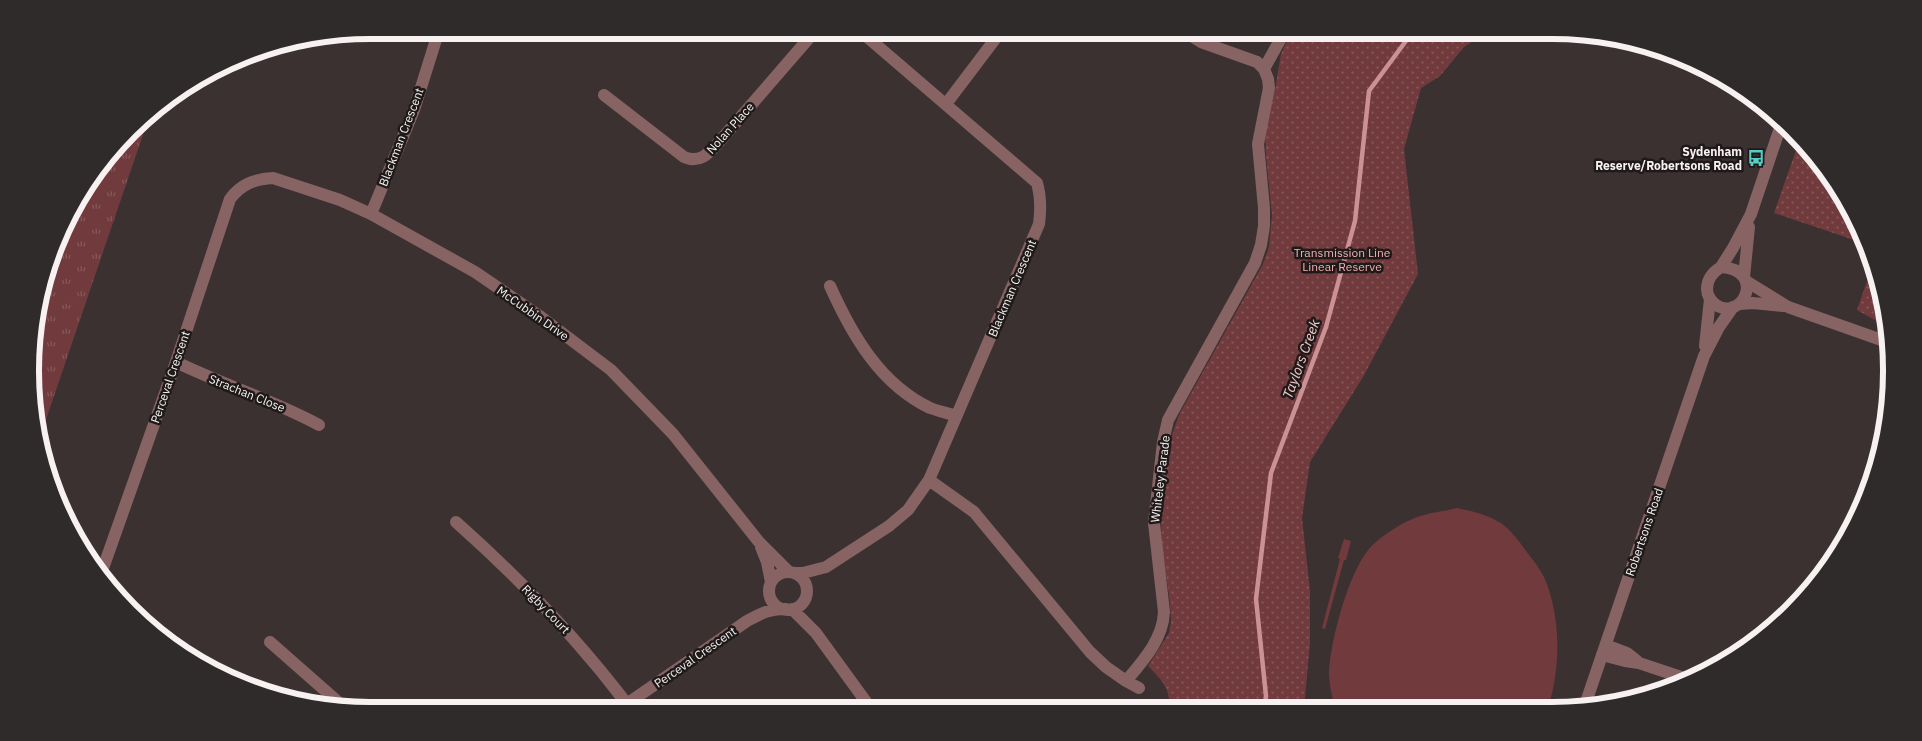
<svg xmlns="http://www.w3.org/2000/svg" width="1922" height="741" font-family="'IBM Plex Sans',sans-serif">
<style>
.grass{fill:url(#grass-tufts)}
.park{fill:url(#park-dots)}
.pitch{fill:#713b3e}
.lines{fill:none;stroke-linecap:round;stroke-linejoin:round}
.stream{stroke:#cc9195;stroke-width:4.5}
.minor{stroke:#876364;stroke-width:12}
.tertiary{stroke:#876364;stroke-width:12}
.labels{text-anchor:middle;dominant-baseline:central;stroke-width:5;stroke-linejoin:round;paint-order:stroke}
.street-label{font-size:12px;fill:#f8f1f1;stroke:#1f1a1a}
.poi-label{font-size:12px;font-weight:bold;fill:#f8f1f1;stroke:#1f1a1a;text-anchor:end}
.park-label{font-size:12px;fill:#f3afb0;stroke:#1f1a1a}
.water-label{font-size:14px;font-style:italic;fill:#f5c7c7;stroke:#1f1a1a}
.rim{fill:none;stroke:#f8f1f1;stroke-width:6}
</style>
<defs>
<pattern id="grass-tufts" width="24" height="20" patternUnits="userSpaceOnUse" patternTransform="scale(1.25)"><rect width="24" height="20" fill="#713b3e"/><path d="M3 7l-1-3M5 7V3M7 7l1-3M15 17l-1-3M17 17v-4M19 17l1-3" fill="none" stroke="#86585a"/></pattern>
<pattern id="park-dots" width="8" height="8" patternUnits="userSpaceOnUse" patternTransform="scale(1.25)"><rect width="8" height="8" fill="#713b3e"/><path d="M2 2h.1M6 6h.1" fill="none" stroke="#86585a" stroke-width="1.8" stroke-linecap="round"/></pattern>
</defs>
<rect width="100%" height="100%" fill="#3c3131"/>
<!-- grass -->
<path class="grass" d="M151 111 38 443 37 437 33 326 48 261 75 201 146 114Z"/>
<!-- park -->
<path class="park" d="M1292 30H1490L1464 47 1440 76 1421 88 1404 149 1418 274 1363 377 1310 462 1302 518 1310 591V642L1304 709H1170C1170 688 1162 680 1148 666L1169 633 1171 621C1171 596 1164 571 1162 545 1159 502 1163 453 1180 413L1263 264 1269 247 1272 215 1266 156 1265 133 1275 90 1281 54Z
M1800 139 1808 146 1847 201 1866 244 1774 213Z
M1874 261 1889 326V328L1857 310Z"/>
<!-- pitch -->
<path class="pitch" d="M1457 508C1471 511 1485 514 1497 521 1508 526 1519 541 1526 551 1535 562 1544 574 1548 587 1561 626 1560 669 1548 708L1335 709C1332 697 1329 683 1329 671 1331 639 1348 574 1369 549 1380 536 1407 519 1424 515 1434 512 1446 511 1457 508Z
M1344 539 1351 541 1346 560H1344L1325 629 1322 628 1340 559 1338 558Z"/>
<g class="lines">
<!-- stream -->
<path class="stream" d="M1264 709 1266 696 1256 599 1271 473 1326 327 1355 221 1369 91 1414 30"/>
<!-- minor -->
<path class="minor" d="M1264 69 1280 40 1283 30
M604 95 684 157C700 164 709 153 719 142L816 30
M946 104 1002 30
M371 214 414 110 439 30
M1746 281 1788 307 1890 343
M830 286C852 335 880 384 930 408 938 411 948 413 956 416
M1739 304 1753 303 1783 306
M176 362C223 385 273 400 319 425
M929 480 974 512 1090 652 1106 667 1126 681C1143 661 1163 639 1164 612L1154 523 1163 442 1168 420 1255 263 1261 245 1264 226V208L1258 144 1269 88 1268 79 1264 69 1257 62 1201 42 1182 30
M456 522C519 578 576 637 627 704
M761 547 767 562 771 582
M769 591a19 19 0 1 1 38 0a19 19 0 1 1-38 0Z
M795 573H803L826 567 889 526 908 510 929 480 1039 224C1041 209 1041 197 1037 183L859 30
M101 574 176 362 230 199C241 184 255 179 273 178L340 200 371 214 475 272 541 317 611 370 673 434 759 542 789 572
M792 609 816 633 872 710
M270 642 345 708
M1606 645 1627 653 1637 661
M1602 655 1625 661 1639 663 1690 680
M1126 681 1139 688
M618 710 747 621C760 614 771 608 786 609"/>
<!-- tertiary -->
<path class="tertiary" d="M1721 267 1733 248 1751 214 1782 122
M1721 267C1767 270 1743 322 1716 305 1711 301 1707 295 1707 289 1707 279 1713 272 1721 267Z
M1744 277 1749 227
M1705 346 1710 299
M1584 708 1704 356 1719 327 1733 307"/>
</g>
<!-- icons -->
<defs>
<g id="bus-bare" transform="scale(1.35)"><path d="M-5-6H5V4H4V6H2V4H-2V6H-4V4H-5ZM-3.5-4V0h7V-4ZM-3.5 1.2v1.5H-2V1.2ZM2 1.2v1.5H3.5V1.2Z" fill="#56cec3" stroke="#1f1a1a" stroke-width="2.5" paint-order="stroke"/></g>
</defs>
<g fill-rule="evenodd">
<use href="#bus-bare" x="1756" y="158"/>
</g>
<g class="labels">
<!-- street labels -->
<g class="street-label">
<text transform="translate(730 128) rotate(-48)">Nolan Place</text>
<text transform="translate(401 137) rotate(-69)">Blackman Crescent</text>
<text transform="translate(1012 288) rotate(-67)">Blackman Crescent</text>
<text transform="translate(533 313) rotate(35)">McCubbin Drive</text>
<text transform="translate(170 377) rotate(-71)">Perceval Crescent</text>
<text transform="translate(247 393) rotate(22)">Strachan Close</text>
<text transform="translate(1160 479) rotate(-83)">Whiteley Parade</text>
<text transform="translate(1644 532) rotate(-71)">Robertsons Road</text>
<text transform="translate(546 609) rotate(46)">Rigby Court</text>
<text transform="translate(695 657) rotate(-35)">Perceval Crescent</text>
</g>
<!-- poi labels -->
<g class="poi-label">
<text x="1742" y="151">Sydenham<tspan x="1742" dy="14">Reserve/Robertsons Road</tspan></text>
</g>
<!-- park labels -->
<g class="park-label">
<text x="1342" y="252">Transmission Line<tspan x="1342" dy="14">Linear Reserve</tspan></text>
</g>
<!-- water labels -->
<g class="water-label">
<text transform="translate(1301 359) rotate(-70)">Taylors Creek</text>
</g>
</g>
<!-- crop -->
<path d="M0 0H1922V741H0ZM370 39H1552A331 331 0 0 1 1883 370V371A331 331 0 0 1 1552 702H370A331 331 0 0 1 39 371V370A331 331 0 0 1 370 39Z" fill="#302b2b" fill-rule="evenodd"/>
<path class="rim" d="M370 39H1552A331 331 0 0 1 1883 370V371A331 331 0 0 1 1552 702H370A331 331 0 0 1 39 371V370A331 331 0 0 1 370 39Z"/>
</svg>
